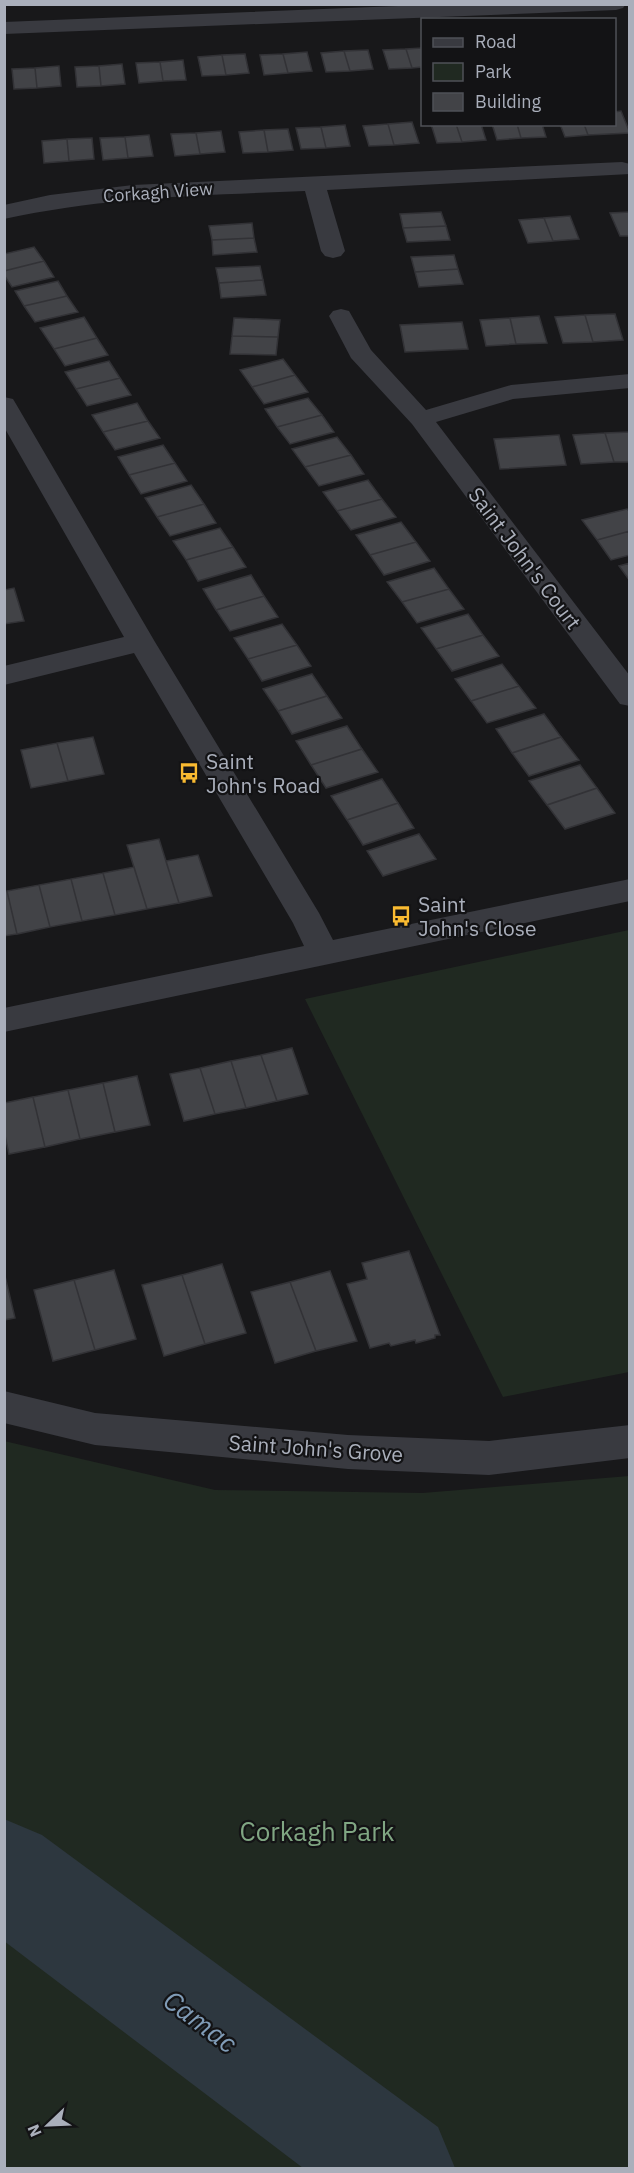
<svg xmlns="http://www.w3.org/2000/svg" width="634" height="2173" font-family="'IBM Plex Sans',sans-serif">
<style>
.green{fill:#202921}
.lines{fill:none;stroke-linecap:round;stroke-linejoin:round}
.river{fill:#2d373f;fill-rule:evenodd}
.building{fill:#424347;stroke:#323236;stroke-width:1.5}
.minor{fill:#393a40;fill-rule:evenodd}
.labels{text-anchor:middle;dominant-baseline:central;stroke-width:4.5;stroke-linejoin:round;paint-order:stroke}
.far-street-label{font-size:18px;fill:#aaafbb;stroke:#131315}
.street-label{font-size:21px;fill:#aaafbb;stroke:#131315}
.poi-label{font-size:21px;fill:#aaafbb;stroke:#131315;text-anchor:start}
.near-park-label{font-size:26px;fill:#80a683;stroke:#131315}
.near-water-label{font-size:27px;font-style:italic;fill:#809cb7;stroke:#131315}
</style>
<rect width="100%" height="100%" fill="#18181a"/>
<!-- green -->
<path class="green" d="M629 930V1372L503 1397 305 999Z
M4 1441 215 1490 423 1493 629 1476V2168H5Z"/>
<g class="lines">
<!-- river -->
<path class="river" d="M4 1819 42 1835 438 2127 455 2168H303L4 1941Z"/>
</g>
<!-- building -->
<path class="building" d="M422 48V67L412 68 406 49Z
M406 49 412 68 389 69 383 50Z
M368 50 373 69 350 71 344 51Z
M344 51 350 71 326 72 321 53Z
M307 52 312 71 288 73 283 54Z
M245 54 249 73 226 75 222 55Z
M283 54 288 73 264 75 260 55Z
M222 55 226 75 202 76 198 57Z
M183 60 186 80 163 81 160 62Z
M160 62 163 81 139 83 136 63Z
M122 64 125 84 101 86 99 66Z
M59 66 61 86 37 88 35 68Z
M99 66 101 86 77 87 75 67Z
M35 68 37 88 14 89 12 69Z
M621 111 630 133 588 135 584 124H614V112Z
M412 122 419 143 394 145 388 124Z
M388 124 394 145 369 146 363 126Z
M431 124H456L462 142 437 143Z
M456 124H481L486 140 462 142Z
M492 124H517L521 138 497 140Z
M517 124H542L546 137 521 138Z
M560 124H584L588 135 565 137Z
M345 125 350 146 326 148 321 127Z
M321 127 326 148 301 149 296 128Z
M288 129 293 150 268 152 264 130Z
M264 130 268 152 243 153 239 132Z
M221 131 225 152 200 154 196 133Z
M196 133 200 154 175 156 171 134Z
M149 135 153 156 128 158 125 137Z
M125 137 128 158 103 160 100 138Z
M92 138 94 159 69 161 67 139Z
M67 139 69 161 44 163 42 141Z
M441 212 446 226 403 228 400 214Z
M630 212V236H620L610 213Z
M570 216 579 239 553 241 544 218Z
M544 218 553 241 528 243 519 220Z
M252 223 254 238 212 240 209 226Z
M446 226 450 240 407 242 403 228Z
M254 238 257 252 213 255 212 240Z
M34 247 44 261 4 271V254Z
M454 255 458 269 415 272 411 257Z
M44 261 54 277 12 287 4 275V271Z
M260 266 263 280 219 283 216 268Z
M458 269 463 284 419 287 415 272Z
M263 280 266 295 221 298 219 283Z
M58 281 67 296 24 306 15 291Z
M67 296 78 312 35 322 24 306Z
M615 314 623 340 593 342 585 315Z
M585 315 593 342 563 343 555 317Z
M539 316 547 343 516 344 510 318Z
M84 317 97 338 54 349 40 328Z
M234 318 280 320 278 337 232 336Z
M510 318 516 344 486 346 480 320Z
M462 322 468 349 405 352 400 325Z
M232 336 278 337 276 355 230 354Z
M97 338 108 355 65 366 54 349Z
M283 359 295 375 252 387 240 370Z
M109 361 120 378 76 389 65 372Z
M295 375 308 392 264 404 252 387Z
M120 378 131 395 87 406 76 389Z
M308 398 322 415 277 427 265 409Z
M137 403 148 421 103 432 92 415Z
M322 415 334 432 290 444 277 427Z
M148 421 160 438 115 450 103 432Z
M630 432V462H614L605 433Z
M605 433 614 462 581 464 573 435Z
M559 435 566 465 500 469 494 439Z
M337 437 351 455 305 467 292 449Z
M163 445 175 463 129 475 118 457Z
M351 455 364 474 319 486 305 467Z
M175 463 187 481 141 494 129 475Z
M368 480 382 499 337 511 323 492Z
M191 485 204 504 157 517 145 498Z
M382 499 396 517 351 530 337 511Z
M204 504 216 523 170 536 157 517Z
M627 509 630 512V531L597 540 582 520Z
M401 522 416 542 370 555 356 535Z
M220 528 233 547 186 560 173 541Z
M630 531V555L611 560 597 540Z
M416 542 430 561 384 575 370 555Z
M233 547 246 567 198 581 186 560Z
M630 563V581L619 566Z
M434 568 449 589 402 602 387 582Z
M251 575 264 596 216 610 203 589Z
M14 588 24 621 4 624V590Z
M449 589 464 609 417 623 402 602Z
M264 596 278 617 230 631 216 610Z
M468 614 483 635 436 649 421 628Z
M282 624 297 645 248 659 234 638Z
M483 635 499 656 452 671 436 649Z
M297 645 311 666 262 681 248 659Z
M502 664 519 686 471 701 455 679Z
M312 674 327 696 278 711 263 689Z
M519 686 536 708 487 723 471 701Z
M327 696 342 718 292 734 278 711Z
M544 714 561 737 512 753 496 729Z
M347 726 362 749 311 765 296 741Z
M93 737 104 774 68 781 57 743Z
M561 737 579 760 529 776 512 753Z
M57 743 68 781 31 788 21 750Z
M362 749 378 772 326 788 311 765Z
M580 765 597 788 547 805 529 781Z
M382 779 398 803 347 820 331 796Z
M597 788 615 813 565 829 547 805Z
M398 803 414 828 363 845 347 820Z
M419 834 436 859 383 876 367 851Z
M159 839 179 903 147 909 127 845Z
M198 855 212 896 179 903 166 861Z
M134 867 147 909 115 915 103 873Z
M103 873 115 915 82 921 71 879Z
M71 879 82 921 50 927 39 885Z
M39 885 50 927 17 934 7 891Z
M7 891 17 934 4 936V892Z
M292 1048 308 1094 277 1101 261 1055Z
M261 1055 277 1101 246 1108 231 1061Z
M231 1061 246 1108 215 1114 200 1068Z
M200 1068 215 1114 184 1121 170 1074Z
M137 1076 150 1125 115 1132 103 1083Z
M103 1083 115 1132 80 1139 68 1090Z
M68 1090 80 1139 45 1147 33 1097Z
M33 1097 45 1147 9 1154 4 1131V1103Z
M409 1251 440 1335H435V1338L416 1343 415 1340 391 1346 389 1343 370 1348 347 1284 367 1279 362 1263Z
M222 1264 246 1333 205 1344 182 1275Z
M114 1270 136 1339 95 1350 74 1280Z
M330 1271 357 1341 316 1351 290 1282Z
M4 1272 15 1318 4 1320Z
M182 1275 205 1344 164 1356 142 1285Z
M74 1280 95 1350 53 1361 34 1290Z
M290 1282 316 1351 275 1363 251 1292Z"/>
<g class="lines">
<!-- minor -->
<path class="minor" d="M448 4H626L623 8 616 10 4 34V22Z
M622 162 630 164V174L327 190 345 251 341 256 333 258 325 256 321 251 305 191C204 195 103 197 4 219V205L50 195 133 185Z
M341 309 349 311 371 350 426 410 511 385 630 374V388L513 399 436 422 630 676V706L620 704 412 424 351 358 329 316 333 311Z
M4 397 13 399 16 404 155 642 319 913 333 940 630 879V901L4 1032V1008L304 946 293 923 134 653 4 685V666L124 637 4 427Z
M4 1391 95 1413 348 1435 489 1441 630 1425V1458L489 1475 348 1469 95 1445 4 1423Z"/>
</g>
<!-- icons -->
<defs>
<g id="bus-bare" transform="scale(1.62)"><path d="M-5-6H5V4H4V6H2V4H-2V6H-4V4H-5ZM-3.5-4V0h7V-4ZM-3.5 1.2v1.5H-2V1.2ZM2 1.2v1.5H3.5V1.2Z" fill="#f9ba31" stroke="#131315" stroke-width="2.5" paint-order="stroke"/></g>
</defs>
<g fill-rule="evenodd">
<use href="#bus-bare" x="189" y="773"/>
<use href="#bus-bare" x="401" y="916"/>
</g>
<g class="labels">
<!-- far-street labels -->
<g class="far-street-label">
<text transform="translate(158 192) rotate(-4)">Corkagh View</text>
</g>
<!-- street labels -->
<g class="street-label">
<text transform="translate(525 558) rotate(53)">Saint John's Court</text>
<text transform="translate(316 1448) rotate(4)">Saint John's Grove</text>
</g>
<!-- poi labels -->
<g class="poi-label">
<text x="206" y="761">Saint<tspan x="206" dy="24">John's Road</tspan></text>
<text x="418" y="904">Saint<tspan x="418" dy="24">John's Close</tspan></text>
</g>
<!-- near-park labels -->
<g class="near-park-label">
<text x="317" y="1831">Corkagh Park</text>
</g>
<!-- near-water labels -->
<g class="near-water-label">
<text transform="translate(201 2021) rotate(37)">Camac</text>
</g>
</g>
<!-- border -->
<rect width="634" height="2173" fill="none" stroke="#aaafbb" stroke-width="12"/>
<!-- legend -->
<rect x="421" y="18" width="195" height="108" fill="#131315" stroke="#4f5157" stroke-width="1.5"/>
<rect x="433" y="38" width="30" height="9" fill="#393a40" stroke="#4f5157" stroke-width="1.5"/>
<text x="475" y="48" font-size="18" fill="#aaafbb">Road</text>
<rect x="433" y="63" width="30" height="18" fill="#202921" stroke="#4f5157" stroke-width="1.5"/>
<text x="475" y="78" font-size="18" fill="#aaafbb">Park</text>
<rect x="433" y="93" width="30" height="18" fill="#424347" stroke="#4f5157" stroke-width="1.5"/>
<text x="475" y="108" font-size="18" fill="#aaafbb">Building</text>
<!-- north arrow -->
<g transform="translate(48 2125) rotate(247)" stroke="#131315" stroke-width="4.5" paint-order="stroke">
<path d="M0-4.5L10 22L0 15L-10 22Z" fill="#aaafbb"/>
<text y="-9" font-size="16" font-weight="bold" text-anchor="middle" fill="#aaafbb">N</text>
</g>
</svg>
